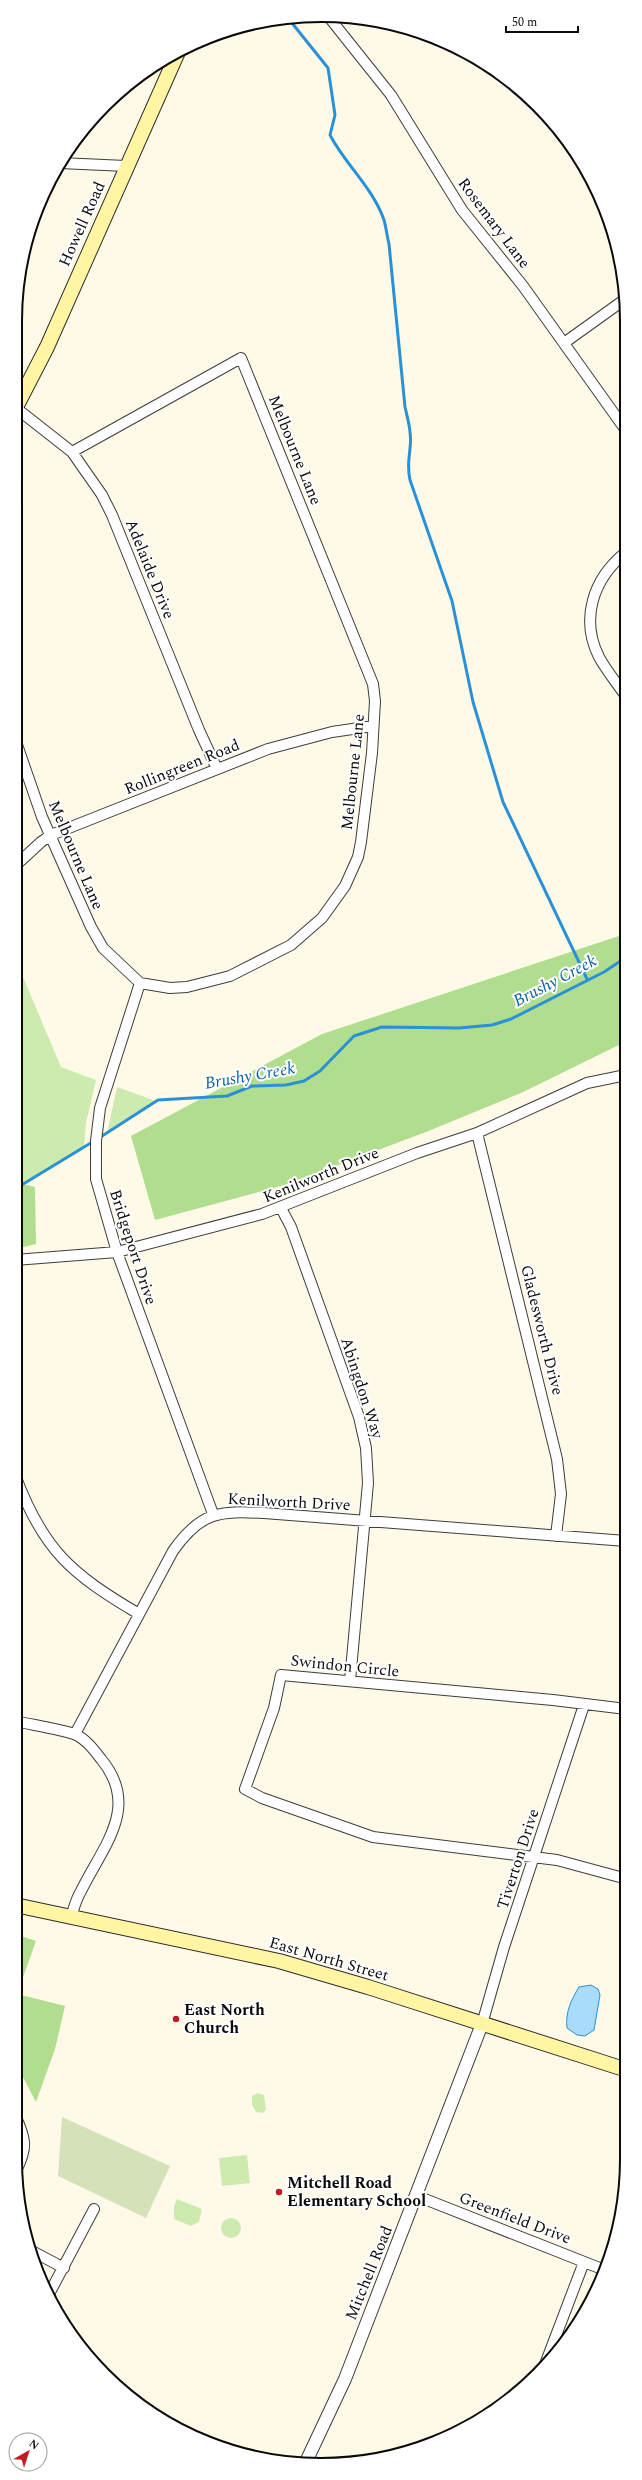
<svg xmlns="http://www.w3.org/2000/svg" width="642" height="2480" font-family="Spectral,serif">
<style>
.green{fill:#ceebaf}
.forest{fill:#b1dd8e}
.cemetery{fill:#d4e1b9}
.water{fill:#a8dcfa;stroke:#2a91d6}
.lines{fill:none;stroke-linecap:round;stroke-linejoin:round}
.stream{stroke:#2a91d6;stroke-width:3}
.minor-casing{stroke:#3d3d3d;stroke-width:12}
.tertiary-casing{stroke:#3d3d3d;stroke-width:14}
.secondary-casing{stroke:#2c2c2c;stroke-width:16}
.minor{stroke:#fff;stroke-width:10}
.tertiary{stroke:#fff;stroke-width:12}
.secondary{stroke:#fff5a3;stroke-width:14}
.poi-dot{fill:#c31a22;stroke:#fff;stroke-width:1.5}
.labels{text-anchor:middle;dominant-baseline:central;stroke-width:4;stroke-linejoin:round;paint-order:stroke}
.street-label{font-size:16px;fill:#0a0a0a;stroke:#fff}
.poi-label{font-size:16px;font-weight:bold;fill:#0a0a0a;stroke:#fff;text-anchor:start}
.water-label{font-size:17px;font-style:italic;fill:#0d61a3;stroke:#fff}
.rim{fill:none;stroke:#0a0a0a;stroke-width:2}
</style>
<rect width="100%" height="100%" fill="#fffae8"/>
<!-- green -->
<path class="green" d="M21 972 61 1067 96 1080 86 1123 84 1147 15 1189V977Z
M117 1087 156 1101 107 1133Z
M258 2093 264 2095 266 2109 263 2113 256 2112 252 2105V2096Z
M247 2155 250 2183 222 2186 219 2158Z
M177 2199 202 2209 199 2222 191 2226 174 2219V2206Z
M221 2228a10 10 0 1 1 20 0a10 10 0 1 1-20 0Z"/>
<!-- forest -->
<path class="forest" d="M625 934V1042L521 1093 426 1132 288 1184 155 1220 131 1136 322 1034Z
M15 1182 35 1187 36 1244 15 1249Z
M15 1934 36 1941 17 1994 65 2006 55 2049 36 2102 15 2062Z"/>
<!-- cemetery -->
<path class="cemetery" d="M62 2117 170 2166 146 2218 58 2176Z"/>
<!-- water -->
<path class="water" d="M591 1985 598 1989 600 1995 594 2030 585 2036 577 2035 567 2028C565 2013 571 2000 579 1987Z"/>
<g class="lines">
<!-- stream -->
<path class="stream" d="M288 18 328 68 335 115 330 135C345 164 373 188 384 220 386 227 387 236 389 244L405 407C408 420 412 434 410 448 409 461 407 466 410 480L452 601 473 702 503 802 587 979
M99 1138 158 1100 227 1096 252 1086 286 1085 304 1081 320 1071 354 1036 382 1027 459 1028 492 1025 511 1019 604 972 625 958
M15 1189 94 1141"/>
<!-- minor casing -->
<g class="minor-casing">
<path id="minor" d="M328 16 391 95 462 210 523 286 625 429
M60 163 126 166
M564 343 624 300
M16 408 72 452 102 495 112 515 199 730 217 769
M625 553C593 579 580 619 599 657 606 670 616 682 625 695
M15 739 42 817 91 927 103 948 140 983 170 988 187 987 230 976 291 945 322 918 345 886 358 857 361 842 372 753 375 701 373 684 241 358 72 452
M15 866 41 842 51 835 268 749 332 732 373 726
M140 983 100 1108 96 1141V1179L117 1252 213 1514
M477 1133 557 1459 561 1494 556 1536
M281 1208 291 1227 359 1417 366 1448 368 1483 350 1681
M15 1260 117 1252 262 1214 417 1153 477 1133 587 1083 626 1075
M15 1475C43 1550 71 1574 139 1614
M626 1709 553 1700 281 1675 274 1708 245 1789 262 1798 373 1837 557 1860 627 1879
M15 1721C33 1725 59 1729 74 1734 85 1738 94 1750 101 1759 141 1807 103 1846 81 1891 76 1899 74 1908 71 1917
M75 1734 173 1551C201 1511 219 1511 264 1513L626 1541
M482 2024 504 1947 584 1705
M15 2115C26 2139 28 2147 16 2171
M417 2196 602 2269
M30 2250 64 2268
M49 2294 94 2209
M544 2367 584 2262"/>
</g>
<!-- tertiary casing -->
<g class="tertiary-casing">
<path id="tertiary" d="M305 2464 345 2379 482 2024"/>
</g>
<!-- secondary casing -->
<g class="secondary-casing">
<path id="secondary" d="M15 409 47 347 178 52
M15 1905 279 1961 368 1987 627 2070"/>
</g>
<!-- minor -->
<use href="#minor" class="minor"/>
<!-- tertiary -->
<use href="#tertiary" class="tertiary"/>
<!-- secondary -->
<use href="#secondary" class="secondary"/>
</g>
<!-- markers -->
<g class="poi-dot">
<circle cx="176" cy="2019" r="4"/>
<circle cx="279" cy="2192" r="4"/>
</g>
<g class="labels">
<!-- street labels -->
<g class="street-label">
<text transform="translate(494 223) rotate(53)">Rosemary Lane</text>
<text transform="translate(82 224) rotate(-66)">Howell Road</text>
<text transform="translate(295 450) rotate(68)">Melbourne Lane</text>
<text transform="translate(150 569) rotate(68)">Adelaide Drive</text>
<text transform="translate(182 767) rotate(-22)">Rollingreen Road</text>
<text transform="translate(353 772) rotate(-84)">Melbourne Lane</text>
<text transform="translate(76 855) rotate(67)">Melbourne Lane</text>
<text transform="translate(321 1175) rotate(-22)">Kenilworth Drive</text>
<text transform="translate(133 1247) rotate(72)">Bridgeport Drive</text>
<text transform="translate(542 1330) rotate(76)">Gladesworth Drive</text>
<text transform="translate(362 1388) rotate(72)">Abingdon Way</text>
<text transform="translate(289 1502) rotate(3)">Kenilworth Drive</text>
<text transform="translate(345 1666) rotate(6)">Swindon Circle</text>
<text transform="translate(518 1859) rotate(-72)">Tiverton Drive</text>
<text transform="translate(329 1959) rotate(16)">East North Street</text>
<text transform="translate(515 2218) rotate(21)">Greenfield Drive</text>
<text transform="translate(369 2273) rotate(-68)">Mitchell Road</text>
</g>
<!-- poi labels -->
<g class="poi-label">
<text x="184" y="2010">East North<tspan x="184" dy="18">Church</tspan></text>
<text x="287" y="2183">Mitchell Road<tspan x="287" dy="18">Elementary School</tspan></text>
</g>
<!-- water labels -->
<g class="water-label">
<text transform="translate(555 981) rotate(-28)">Brushy Creek</text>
<text transform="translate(250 1076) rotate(-10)">Brushy Creek</text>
</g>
</g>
<!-- crop -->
<path d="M0 0H642V2480H0ZM321 22H321A299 299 0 0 1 620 321V2159A299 299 0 0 1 321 2458H321A299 299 0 0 1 22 2159V321A299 299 0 0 1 321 22Z" fill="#fff" fill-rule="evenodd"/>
<path class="rim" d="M321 22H321A299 299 0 0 1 620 321V2159A299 299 0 0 1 321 2458H321A299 299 0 0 1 22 2159V321A299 299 0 0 1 321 22Z"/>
<!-- north arrow -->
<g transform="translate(28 2452) rotate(39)"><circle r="19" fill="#ffffff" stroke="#9d9d9d"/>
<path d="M0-3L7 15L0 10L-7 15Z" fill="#c31a22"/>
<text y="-6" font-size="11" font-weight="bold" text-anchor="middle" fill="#0a0a0a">N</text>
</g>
<!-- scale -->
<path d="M506 26v6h72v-6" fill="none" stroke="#0a0a0a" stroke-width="2"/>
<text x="512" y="26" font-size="12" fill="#0a0a0a" stroke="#ffffff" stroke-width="3" paint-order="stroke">50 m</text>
</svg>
